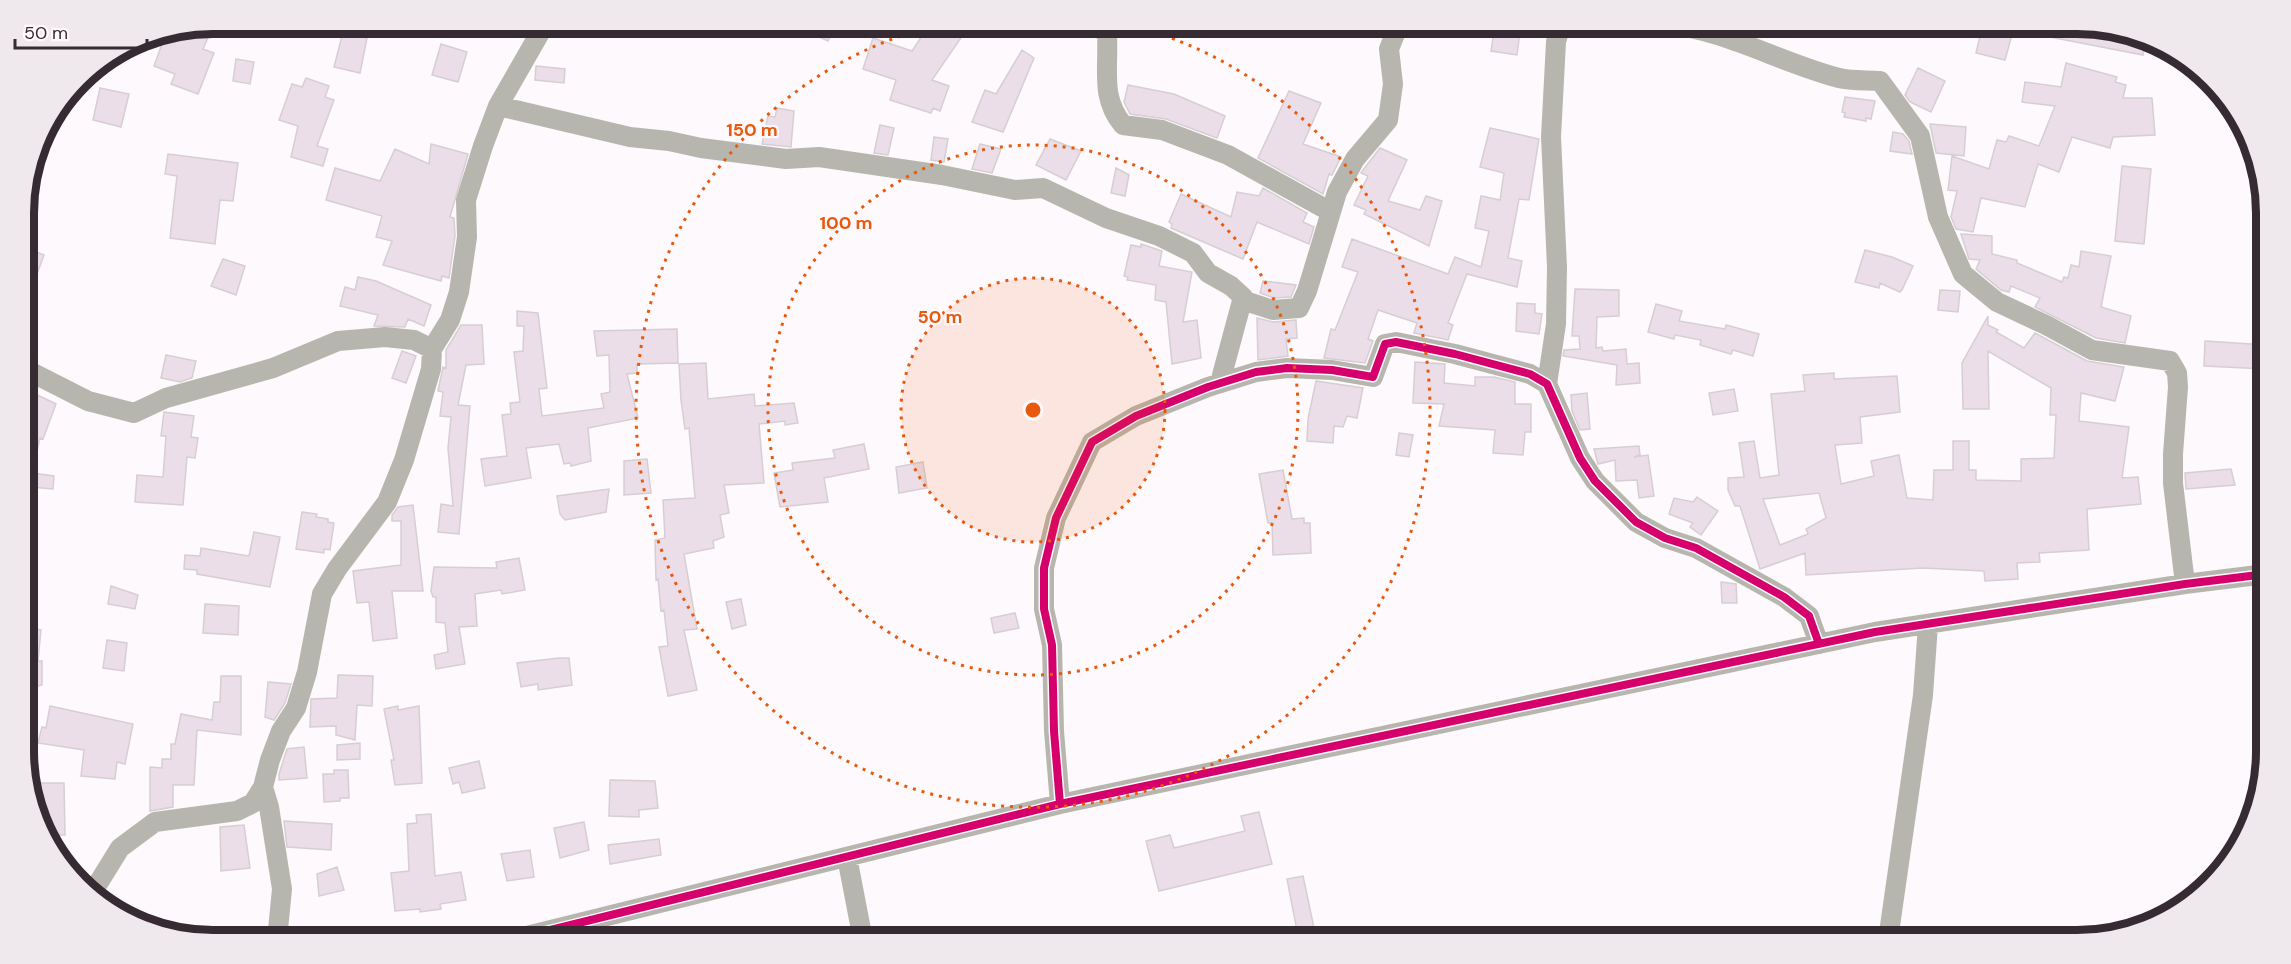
<svg xmlns="http://www.w3.org/2000/svg" width="2291" height="964" font-family="'DM Sans',sans-serif">
<style>
.building{fill:#ebdee8;stroke:#d6ced3;stroke-width:1.5;fill-rule:evenodd}
.lines{fill:none;stroke-linecap:round;stroke-linejoin:round}
.minor{stroke:#b7b6ae;stroke-width:20}
.cycleway-casing{stroke:#fff8fd;stroke-width:11}
.cycleway{stroke:#d6006c;stroke-width:8}
.ring{fill:none;stroke:#e8590c;stroke-width:3;stroke-dasharray:3 6}
.rim{fill:none;stroke:#362a33;stroke-width:8}
.centre{fill:#e8590c;stroke:#fff8fd;stroke-width:3}
.ring-label{font-size:18px;text-anchor:middle;font-weight:bold;fill:#e8590c;stroke:#fff8fd;stroke-width:4.5;stroke-linejoin:round;paint-order:stroke}
</style>
<rect width="100%" height="100%" fill="#fef9fc"/>
<!-- building -->
<path class="building" d="M214 24 203 49 214 53 198 94 171 84 175 74 154 66 166 33Z
M790 24H835L828 41Z
M930 24H959L967 29 932 80 949 86 940 111 933 108 931 113 890 100 896 80 863 69 873 38 912 51Z
M1495 24H1521L1517 55 1491 51Z
M1952 24H1986L2013 31 2005 60 1976 53 1980 36 1951 29Z
M2019 24H2078L2146 38 2143 55 2055 38 2019 29Z
M343 32 367 38 360 73 334 67Z
M441 44 467 52 458 82 432 75Z
M1022 50 1034 58 1003 132 972 122 985 90 996 94Z
M236 59 254 62 250 84 233 81Z
M2066 63 2117 77 2115 82 2126 85 2123 98H2152L2155 135 2113 137 2110 148 2072 137 2059 172 2038 164 2025 207 1981 198 1973 232 1956 229 1951 217 1957 191 1948 190 1952 156 1989 169 1997 140 2006 142 2009 136 2039 146 2055 106 2022 102 2025 82 2061 87Z
M536 66 565 69 564 83 535 80Z
M1918 68 1945 81 1931 112 1910 102 1905 95Z
M306 78 329 86 325 97 334 100 317 146 328 149 323 166 291 157 298 126 279 120 292 84 302 87Z
M1128 85 1174 94 1225 116 1217 138 1166 119 1130 114 1124 102Z
M100 88 129 94 121 127 93 120Z
M1289 91 1321 103 1303 144 1341 157 1332 175 1329 174 1323 194 1258 158Z
M1845 97 1875 101 1871 119 1866 118V121L1844 117 1845 113 1842 112Z
M777 108 794 111 791 147 762 144 768 116 775 117Z
M1930 124 1966 127 1964 156 1936 153Z
M880 125 894 128 888 155 874 153Z
M1490 128 1539 139 1529 200 1519 199 1508 258 1522 261 1517 287 1467 274 1448 323 1453 325 1448 340 1414 333 1417 323 1378 310 1368 339 1373 341 1365 363 1324 358 1331 329 1335 330 1358 272 1342 267 1352 239 1448 274 1455 257 1481 267 1489 231 1475 228 1481 196 1500 200 1504 173 1480 167Z
M1893 132 1903 134 1909 141 1912 154 1890 151Z
M934 137 948 139 944 162 931 160Z
M1050 139 1081 151 1066 180 1036 165Z
M431 144 468 154 450 217 454 218 455 236 449 278 442 276 441 281 383 265 392 241 376 237 382 216 326 200 335 168 380 181 395 149 429 164Z
M980 144 1001 149 992 173 972 169Z
M1380 148 1407 160 1388 201 1420 210 1426 196 1442 201 1429 246 1364 214 1366 210 1354 205 1368 176 1361 173 1363 170Z
M168 154 238 163 233 201 220 200 215 244 170 238 177 176 165 174Z
M2122 166 2151 169 2144 244 2115 241Z
M1116 168 1129 175 1125 196 1111 193Z
M1263 188 1307 213 1303 222 1314 227 1309 244 1257 222 1243 259 1171 228 1172 224 1169 222 1181 194 1231 217 1237 192 1259 196Z
M1961 234 1992 236V254L2017 260V263L2062 282 2064 277 2068 278 2071 265 2079 267 2081 251 2111 256 2101 307 2131 316 2125 343 2096 338 2035 307 2040 298 2011 286 2009 292 2001 290 1976 269 1980 260 1969 259Z
M1141 244 1162 251 1159 266 1192 272 1183 322 1197 320 1201 358 1172 364 1166 302 1155 300 1156 285 1127 280 1128 277 1124 276 1131 245 1141 247Z
M25 248 44 255 26 304 25 303Z
M1865 250 1892 257 1913 266 1902 290 1900 292 1880 283 1879 288 1855 282Z
M223 259 245 266 236 295 211 286Z
M358 277 376 281 431 305 424 326 408 319 405 327 374 326 378 315 340 306 345 287 355 290Z
M1263 281 1296 285 1291 297 1274 298 1260 293Z
M1575 289 1619 290V316L1597 317 1596 348 1602 347 1603 351 1626 349 1627 364 1639 363 1640 383 1616 385 1617 365 1563 356 1564 350 1580 349 1579 336H1572Z
M1940 290 1960 291 1958 312 1938 310Z
M1517 303 1535 304V313L1542 314 1539 334 1516 331Z
M1656 304 1682 311 1679 321 1725 329 1726 325 1759 334 1753 356 1733 350 1731 354 1700 345 1701 340 1675 335 1674 339 1648 332Z
M517 311 538 313 547 388 539 389 542 416 604 408 601 394 610 392 609 355 597 356 594 331 677 329 678 363 637 364V373L627 374 638 418 588 428 591 461 571 466 570 463 564 464 559 444 526 448 531 478 485 486 481 459 507 456 502 415 511 414 510 403 520 402 514 352 523 351 524 326H517Z
M1988 316V325L1998 330 1996 332 2024 348 2035 333 2087 361 2124 367 2115 401 2081 393 2079 421 2129 427 2122 478 2138 477 2141 504 2087 509 2089 550 2039 553 2040 562 2017 563 2018 579 1985 581 1984 571 1923 568 1806 575 1805 553 1760 569 1740 506H1735L1728 490V478L1744 477 1739 443 1754 441 1760 478 1779 475 1771 394 1805 391 1803 375 1834 373V379L1897 376 1900 412 1860 417 1862 443 1835 445 1841 484 1874 476 1871 461 1899 455 1907 498 1933 500 1934 470H1953V441H1969V470H1976V480L2021 481V459L2054 458 2056 415H2050L2051 388 1988 351 1989 409H1963L1962 363ZM1819 493 1826 518 1806 529 1808 534 1780 545 1763 499Z
M1257 318 1273 322 1296 320 1297 338 1286 339 1288 356 1258 360Z
M461 325H482L484 364 466 365 458 405 470 406 459 534 438 532 441 504 453 506 448 448 451 417 440 416 443 392 438 391 443 367 446 368V350Z
M2205 341 2266 345V369L2204 366Z
M402 351 416 356 406 383 392 378Z
M166 355 196 361 192 378 180 382 161 378Z
M1415 362 1445 364 1444 383 1475 386V377H1494L1515 382V404H1531V432H1525L1523 455 1493 453 1495 430 1439 426 1444 404 1413 403Z
M706 363 708 399 754 394 755 406 794 403 798 423 785 425V421L759 424 764 483 724 485 729 513 720 515 724 537 713 541 714 548 684 554 697 629 684 630 697 690 668 696 659 647 668 646 664 610 661 611 658 579 656 580 655 540 665 538 663 500 695 498 689 428 685 429 681 400 679 364Z
M1316 381 1363 388 1357 418 1347 416 1343 427 1334 426 1333 443 1307 441 1308 419Z
M25 389 56 404 43 439 40 438 37 451 25 448 27 433 25 432Z
M1734 389 1738 411 1713 415 1709 393Z
M1587 393 1590 429 1580 430 1572 411 1571 395Z
M164 412 194 416 191 437 198 438 195 458 187 457 183 505 135 502 137 475 163 477 166 436H161Z
M1399 433 1413 435 1409 457 1396 455Z
M864 444 869 469 824 478 828 502 780 507 774 473 793 470 792 463 835 458 833 450Z
M1639 446 1640 455 1634 457 1648 455 1654 496 1639 498 1637 480 1616 481 1615 460 1598 464 1594 449Z
M647 459 651 493 624 495V461Z
M923 462 927 488 899 493 896 467Z
M2231 469 2235 485 2186 489 2185 473Z
M1283 470 1292 519 1304 518V523H1310L1311 553 1273 555 1272 523H1268L1259 474Z
M32 473 54 476 53 489 30 487Z
M609 489 606 512 565 520 560 514 557 496Z
M1697 497 1718 511 1701 535 1690 527 1693 523 1669 514 1674 498 1693 502Z
M413 505 423 591H392L397 638 373 641 369 602 357 603 353 571 401 565V521H392V515L398 507Z
M302 512 317 514 316 517 328 519V522L334 523 330 550 324 549V553L296 549Z
M254 532 280 537 270 587 197 574V570L184 569 185 555 200 556 201 548 249 556Z
M519 558 525 590 502 594 501 590 475 594 477 626 459 627 465 664 436 669 434 655 448 652 445 623 436 622V597H433L431 591 434 567 497 568 496 562Z
M1721 582 1736 584 1737 603H1722Z
M111 586 138 595 135 609 108 604Z
M741 599 746 625 732 629 726 602Z
M205 604 239 606 238 635 203 633Z
M1015 613 1019 628 994 633 991 618Z
M27 628 41 630 38 661H42V685L35 687 25 686Z
M107 640 127 643 124 671 103 668Z
M559 658H569L572 685 538 690V684L521 687 517 663Z
M338 675 373 676 372 706 357 705 355 740 336 735V726L310 727 311 699 337 698Z
M221 676H241V735L197 730 194 785H173V807L150 811V767L162 768V759H171V744H175L181 714 212 720 214 702H220Z
M268 682 291 684 285 703 274 720 265 717Z
M50 706 133 724 125 764 117 762 115 779 81 776 84 750 38 743 42 727 46 728Z
M398 706V710L419 706 422 783 395 785 391 760H394L384 709Z
M360 743V759L337 760V745Z
M304 747 307 778 279 780V774L287 749Z
M479 761 485 788 462 793 459 782 453 784 449 768Z
M334 770H348L349 798H340V801L324 802 323 774H334Z
M610 780 655 781 658 808 639 810V817L609 816Z
M39 783H64L65 835H50L39 807Z
M1259 812 1272 864 1159 891 1146 841 1170 835 1174 848 1245 831 1241 816Z
M431 814 435 876 461 872 466 900 440 904 441 909 420 912V909L395 911 391 873 409 871 407 824 417 823 416 815Z
M284 821 332 824 331 850 287 847Z
M584 822 589 850 560 858 554 828Z
M244 825 250 868 221 871 220 827Z
M659 839 661 855 610 864 608 845Z
M530 850 534 877 507 881 501 854Z
M337 867 344 890 319 896 317 874Z
M1303 876 1314 928 1297 931 1287 879Z"/>
<g class="lines">
<!-- minor -->
<path class="minor" d="M1097 24 1107 35C1109 70 1100 97 1123 125L1162 130 1228 155 1331 212
M1666 24C1726 30 1781 63 1839 78 1851 81 1867 80 1880 81L1920 136 1938 217 1963 274 1997 302 2046 325 2092 350 2170 361 2177 373 2178 387 2173 454V483L2185 584
M498 106 630 137 669 141 701 148 786 159 819 157 942 175 1015 190 1043 188 1106 218 1159 236 1193 253 1208 273 1231 286 1243 297 1222 375 1223 382
M1242 300 1273 310 1299 308 1307 291 1337 192 1355 159 1388 120 1393 84 1389 49 1399 24
M25 369 88 401 134 413 166 398 273 368 338 341 385 337 414 340 432 349
M1547 384 1556 324 1557 267 1551 137 1556 42 1561 24
M263 787 269 807 282 889 277 940
M1060 804 1054 731 1052 645 1044 609V568L1056 518 1092 442 1136 416 1208 387 1256 372 1287 368 1332 370 1373 377 1385 344 1396 342 1455 354 1530 374 1547 384 1580 458 1595 481 1636 522 1665 538 1696 548 1784 597 1809 616 1819 644
M847 857 863 940
M94 890 120 848 155 822 237 811 253 803 263 787 270 760 281 731 296 708 307 672 322 594 337 569 387 502 404 460 431 369 432 349 450 320 459 292 467 237 466 200 483 146 498 106 545 24
M510 940 1060 804 1875 632 2185 584 2266 574
M1888 940 1923 695 1928 625"/>
<!-- cycleway casing -->
<g class="cycleway-casing">
<path id="cycleway" d="M1060 804 1054 731 1052 645 1044 609V568L1056 518 1092 442 1136 416 1208 387 1256 372 1287 368 1332 370 1373 377 1385 344 1396 342 1455 354 1530 374 1547 384 1580 458 1595 481 1636 522 1665 538 1696 548 1784 597 1809 616 1819 644
M510 940 1060 804 1875 632 2185 584 2266 574"/>
</g>
<!-- cycleway -->
<use href="#cycleway" class="cycleway"/>
</g>
<!-- distance rings -->
<circle cx="1033" cy="410" r="132" fill="#e8590c" fill-opacity=".12"/>
<g class="ring">
<circle cx="1033" cy="410" r="132"/>
<circle cx="1033" cy="410" r="265"/>
<path d="M1129 25A397 397 0 1 1 937 25"/>
</g>
<!-- crop -->
<path d="M0 0H2291V964H0ZM213 34H2077A179 179 0 0 1 2256 213V751A179 179 0 0 1 2077 930H213A179 179 0 0 1 34 751V213A179 179 0 0 1 213 34Z" fill="#efe8ed" fill-rule="evenodd"/>
<path class="rim" d="M213 34H2077A179 179 0 0 1 2256 213V751A179 179 0 0 1 2077 930H213A179 179 0 0 1 34 751V213A179 179 0 0 1 213 34Z"/>
<circle cx="1033" cy="410" r="9" class="centre"/>
<g class="ring-label">
<text x="752" y="136">150 m</text>
<text x="846" y="229">100 m</text>
<text x="940" y="323">50 m</text>
</g>
<!-- scale -->
<path d="M15 39v9h132v-9" fill="none" stroke="#362a33" stroke-width="3"/>
<text x="24" y="39" font-size="18" fill="#362a33" stroke="#fff8fd" stroke-width="4.5" paint-order="stroke">50 m</text>
</svg>
